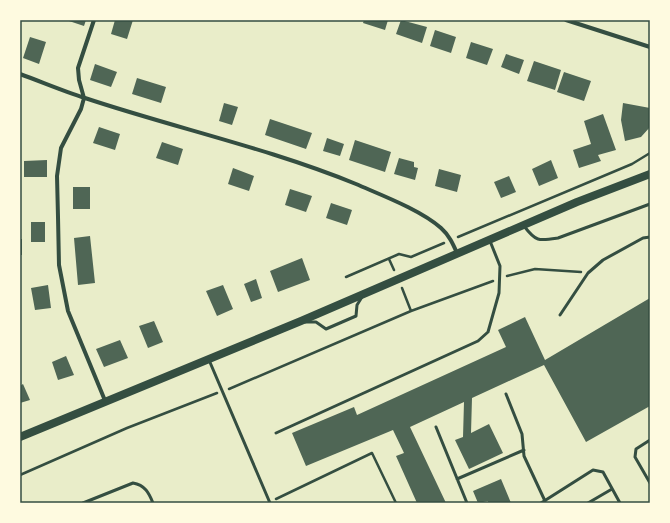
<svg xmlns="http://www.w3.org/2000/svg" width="670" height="523" font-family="Montserrat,sans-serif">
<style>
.building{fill:#4f6655}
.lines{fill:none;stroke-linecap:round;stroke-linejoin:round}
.path{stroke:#344e41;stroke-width:2.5}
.service{stroke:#344e41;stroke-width:3}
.minor{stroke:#344e41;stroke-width:4}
.secondary{stroke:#344e41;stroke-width:8}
.neatline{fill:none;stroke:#344e41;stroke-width:1.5}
</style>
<rect width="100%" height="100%" fill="#e9edc9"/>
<!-- building -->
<path class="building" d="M66 20H86L84 26Z
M115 20H133L127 39 111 34Z
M364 20H388L385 30 363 23Z
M401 20 427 27 422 43 396 34Z
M435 30 456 37 451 53 430 46Z
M30 37 46 42 39 64 23 58Z
M471 42 493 49 487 65 466 58Z
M506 54 524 60 519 74 501 67Z
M534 61 561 70 555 90 527 81Z
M95 64 117 72 111 87 90 80Z
M564 72 591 81 584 101 557 92Z
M137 78 166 87 161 103 132 94Z
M224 103 238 107 232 125 219 121Z
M623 103 650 108V127L641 137 625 141 621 120Z
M603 114 616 150 598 155 601 161 579 168 573 150 591 144 584 121Z
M270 119 312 133 306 149 265 135Z
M99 127 120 134 115 150 93 143Z
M327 138 344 144 340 156 323 151Z
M355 140 391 152 385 172 349 160Z
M162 142 183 149 178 165 156 158Z
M399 158 414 162V167L418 168 415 180 394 174Z
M47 160V177H24V161Z
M551 160 558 178 539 186 532 169Z
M233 168 254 176 249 191 228 184Z
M439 169 461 175 457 192 435 186Z
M509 176 516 192 501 198 494 182Z
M73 187H90V209H73Z
M290 189 312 196 306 212 285 205Z
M331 203 352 210 347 225 326 218Z
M31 222H45V242H31Z
M90 236 95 283 78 285 74 238Z
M20 239H22V255H20Z
M302 258 310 280 278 292 270 271Z
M256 279 262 298 251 302 244 284Z
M48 285 51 308 35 310 31 288Z
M223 285 233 309 217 316 206 291Z
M650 298V406L586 442 544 365 472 398 471 433 489 424 503 453 469 469 455 440 463 437 464 402 410 427 446 503H417L396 456 404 453 393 430 306 466 292 433 354 407 357 415 506 347 498 330 525 317 545 360Z
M154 321 163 342 148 348 139 326Z
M120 340 128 358 104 367 96 349Z
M66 356 74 375 58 380 52 362Z
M23 384 30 400 20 403V386Z
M501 479 511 503H488V501L478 503 473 491Z"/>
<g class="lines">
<!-- path -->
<path class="path" d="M458 237 632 164 650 153
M389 259 394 270
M507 276 535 269 581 272
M346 277 399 254 411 257 444 243
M402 288 411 311
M229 389 411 311 493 281
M20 475 127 428 217 393
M276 499 372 453 396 503"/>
<!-- service -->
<path class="service" d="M524 226C536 242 539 241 558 238L650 204
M560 315 588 273 603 260 643 238 650 237
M305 322H316L326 329 356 316 357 305 362 297
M209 360 270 503
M506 394 522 434 524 456 545 501
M436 427 467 503
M276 433 478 341 488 332 499 293 500 266 490 241
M650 440 636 449 635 457 650 483
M457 479 524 450
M83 503 133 483C145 485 149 493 153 503
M541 503 593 470 603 472 620 503
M588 503 612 489"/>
<!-- minor -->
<path class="minor" d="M94 20 78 68 79 80 84 98 81 109 61 148 57 176 58 217 59 265 68 311 106 403
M566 20 650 47
M20 74C42 82 63 91 85 98 175 128 268 148 356 184 381 195 421 210 441 228 449 235 453 244 457 253"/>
<!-- secondary -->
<path class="secondary" d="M20 437 301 321 577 202 650 174"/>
</g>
<!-- border -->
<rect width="670" height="523" fill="none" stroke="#fefae0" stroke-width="42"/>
<rect x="21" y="21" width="628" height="481" class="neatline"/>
</svg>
